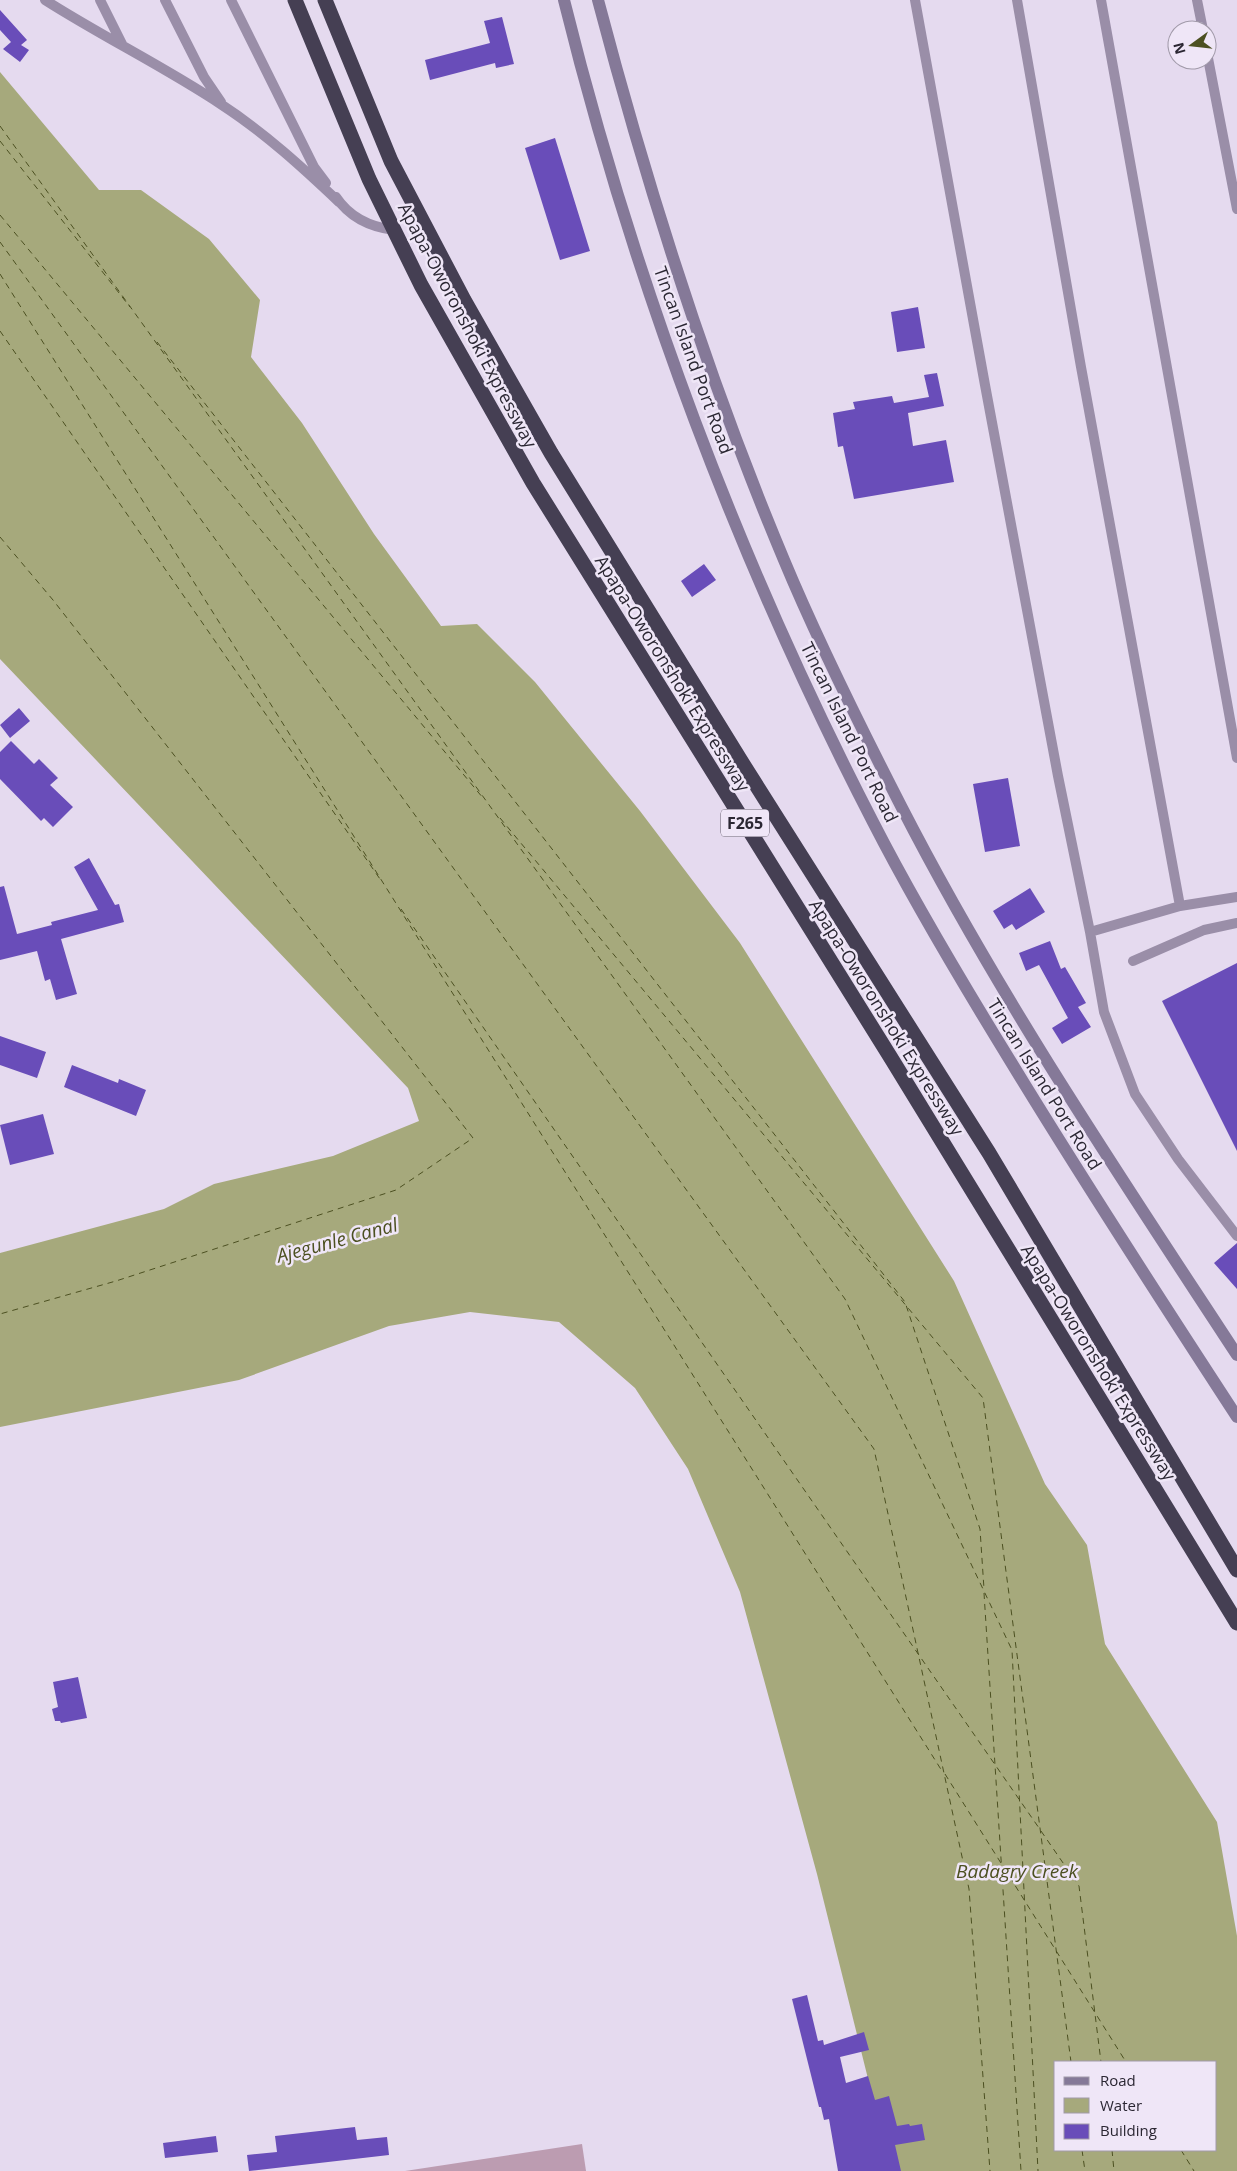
<svg xmlns="http://www.w3.org/2000/svg" width="1237" height="2171" font-family="'Open Sans',sans-serif">
<style>
.green{fill:#bc9cb1}
.water{fill:#a6a97c;fill-rule:evenodd}
.lines{fill:none;stroke-linecap:round;stroke-linejoin:round}
.ferry{stroke:#4c5021;stroke-width:1;stroke-dasharray:6 5;stroke-linecap:butt}
.building{fill:#694db9}
.lane{stroke:#9a8ea8;stroke-width:10}
.secondary{stroke:#857998;stroke-width:12}
.highway{stroke:#453f53;stroke-width:15}
.labels{text-anchor:middle;dominant-baseline:central;stroke-width:5;stroke-linejoin:round;paint-order:stroke}
.shield{fill:#efe6f7;stroke:#66606e;stroke-width:1}
.shield-label{font-size:16px;font-weight:bold;fill:#2b2733}
.street-label{font-size:18px;fill:#2b2733;stroke:#efe6f7}
.water-label{font-size:19px;font-style:italic;fill:#4c5021;stroke:#efe6f7}
</style>
<rect width="100%" height="100%" fill="#e5daef"/>
<!-- green -->
<path class="green" d="M582 2144 586 2171H405Z"/>
<!-- water -->
<path class="water" d="M0 72 99 190H141L209 239 260 300 251 357 302 423 374 534 441 626 477 624 535 682 640 811 740 943 954 1281 1045 1484 1087 1545 1105 1644 1217 1822 1237 1936V2171H891L817 1874 740 1592 688 1469 635 1388 559 1322 470 1312 389 1326 239 1380 0 1427V1253L164 1209 214 1184 333 1156 419 1121 408 1088 0 659ZM1056 2062H1216V2150H1056Z"/>
<g class="lines">
<!-- ferry -->
<path class="ferry" d="M0 126 845 1299 1012 1650 1038 2171
M0 141 130 307
M0 215 483 798
M0 242 874 1449 969 1889 990 2171
M0 274 942 1771
M0 331 380 879
M157 342 905 1302 980 1529 984 1589
M0 537 53 600 473 1138 396 1190 116 1281 0 1314
M500 818 983 1398 1071 2062
M401 909 1039 1828
M984 1593 1021 2171
M945 1774 1126 2062
M1041 1831 1079 1886 1101 2062
M1082 2150 1085 2171
M1112 2150 1114 2171
M1181 2150 1194 2171"/>
</g>
<!-- building -->
<path class="building" d="M0 10 27 40 21 45 29 50 20 62 3 49 11 42 0 30Z
M502 17 514 64 496 68 495 63 430 80 425 60 490 43 484 21Z
M555 138 590 251 560 260 525 148Z
M918 307 925 348 897 352 891 312Z
M937 373 944 406 908 413 913 446 946 440 954 482 854 499 843 446 838 447 833 413 855 409 853 402 892 396 894 403 929 397 924 375Z
M704 564 716 580 692 597 681 581Z
M19 708 30 721 10 738 0 725Z
M11 741 34 764 39 759 58 778 50 785 73 807 53 827 44 818 41 821 0 779V752Z
M1008 778 1020 846 985 852 973 784Z
M89 858 115 905 119 904 124 922 61 939 77 994 56 1000 50 979 45 981 37 951 0 960V887L4 886 17 934 52 925 51 922 98 910 74 867Z
M1030 888 1045 912 1016 930 1012 924 1004 929 993 911Z
M1050 941 1061 969 1065 967 1086 1003 1078 1007 1091 1027 1062 1044 1052 1028 1068 1018 1039 965 1026 971 1019 953Z
M1237 963V1151L1162 1001Z
M0 1036 46 1052 37 1078 0 1065Z
M72 1065 118 1083 119 1079 146 1090 136 1116 64 1087Z
M43 1114 54 1154 10 1165 0 1125Z
M1237 1243V1289L1214 1263Z
M78 1677 87 1718 61 1723 60 1721H55L52 1709 58 1707 53 1682Z
M807 1995 818 2041 823 2040 824 2045 864 2032 869 2050 840 2057 846 2083 868 2076 875 2100 889 2096 897 2126 909 2124 910 2126 922 2124 925 2140 895 2145 901 2171H838L829 2119 824 2120 821 2107H819L792 1999Z
M355 2127 357 2140 387 2137 389 2155 249 2171 247 2155 277 2152 275 2136Z
M216 2136 218 2152 165 2158 163 2143Z"/>
<g class="lines">
<!-- lane -->
<path class="lane" d="M45 0C103 37 165 67 222 105 265 133 303 168 339 202
M100 0 123 46
M165 0 204 77 221 102
M231 0 314 167 326 183
M915 0 985 385 1058 776 1090 932 1104 1012 1135 1094 1178 1159 1237 1236
M1017 0 1081 367 1180 906
M1101 0 1237 758
M1197 0 1203 30
M1207 53 1237 209
M336 197C350 218 370 227 394 230
M1090 932 1180 906 1237 897
M1133 961 1204 930 1237 923"/>
<!-- secondary -->
<path class="secondary" d="M564 0C634 283 739 563 873 822 915 904 963 984 1011 1062 1084 1182 1160 1299 1237 1417
M598 0C648 190 708 379 784 560 819 644 860 726 901 806 999 997 1120 1176 1237 1355"/>
<!-- highway -->
<path class="highway" d="M295 0 369 179 421 285 533 483 891 1058 1237 1623
M325 0 391 161 464 300 551 453 741 761 989 1153 1237 1570"/>
</g>
<g class="labels">
<!-- shield labels -->
<rect class="shield" x="721" y="809.5" width="48" height="27" rx="4"/>
<g class="shield-label">
<text x="745" y="823">F265</text>
</g>
<!-- street labels -->
<g class="street-label">
<text transform="translate(468 325) rotate(62)">Apapa-Oworonshoki Expressway</text>
<text transform="translate(694 360) rotate(70)">Tincan Island Port Road</text>
<text transform="translate(673 673) rotate(58)">Apapa-Oworonshoki Expressway</text>
<text transform="translate(850 732) rotate(64)">Tincan Island Port Road</text>
<text transform="translate(887 1017) rotate(58)">Apapa-Oworonshoki Expressway</text>
<text transform="translate(1045 1084) rotate(58)">Tincan Island Port Road</text>
<text transform="translate(1099 1362) rotate(58)">Apapa-Oworonshoki Expressway</text>
</g>
<!-- water labels -->
<g class="water-label">
<text transform="translate(337 1240) rotate(-15)">Ajegunle Canal</text>
<text x="1017" y="1871">Badagry Creek</text>
</g>
</g>
<!-- legend -->
<rect x="1054" y="2061" width="162" height="90" fill="#efe6f7" stroke="#a19aa9"/>
<rect x="1064" y="2077" width="25" height="8" fill="#857998" stroke="#a19aa9"/>
<text x="1100" y="2086" font-size="15" fill="#2b2733">Road</text>
<rect x="1064" y="2098" width="25" height="15" fill="#a6a97c" stroke="#a19aa9"/>
<text x="1100" y="2111" font-size="15" fill="#2b2733">Water</text>
<rect x="1064" y="2124" width="25" height="15" fill="#694db9" stroke="#a19aa9"/>
<text x="1100" y="2136" font-size="15" fill="#2b2733">Building</text>
<!-- north arrow -->
<g transform="translate(1192 45) rotate(255)"><circle r="24" fill="#efe6f7" stroke="#a19aa9"/>
<path d="M0-4L9 19L0 12L-9 19Z" fill="#4c5021"/>
<text y="-8" font-size="14" font-weight="bold" text-anchor="middle" fill="#2b2733">N</text>
</g>
</svg>
